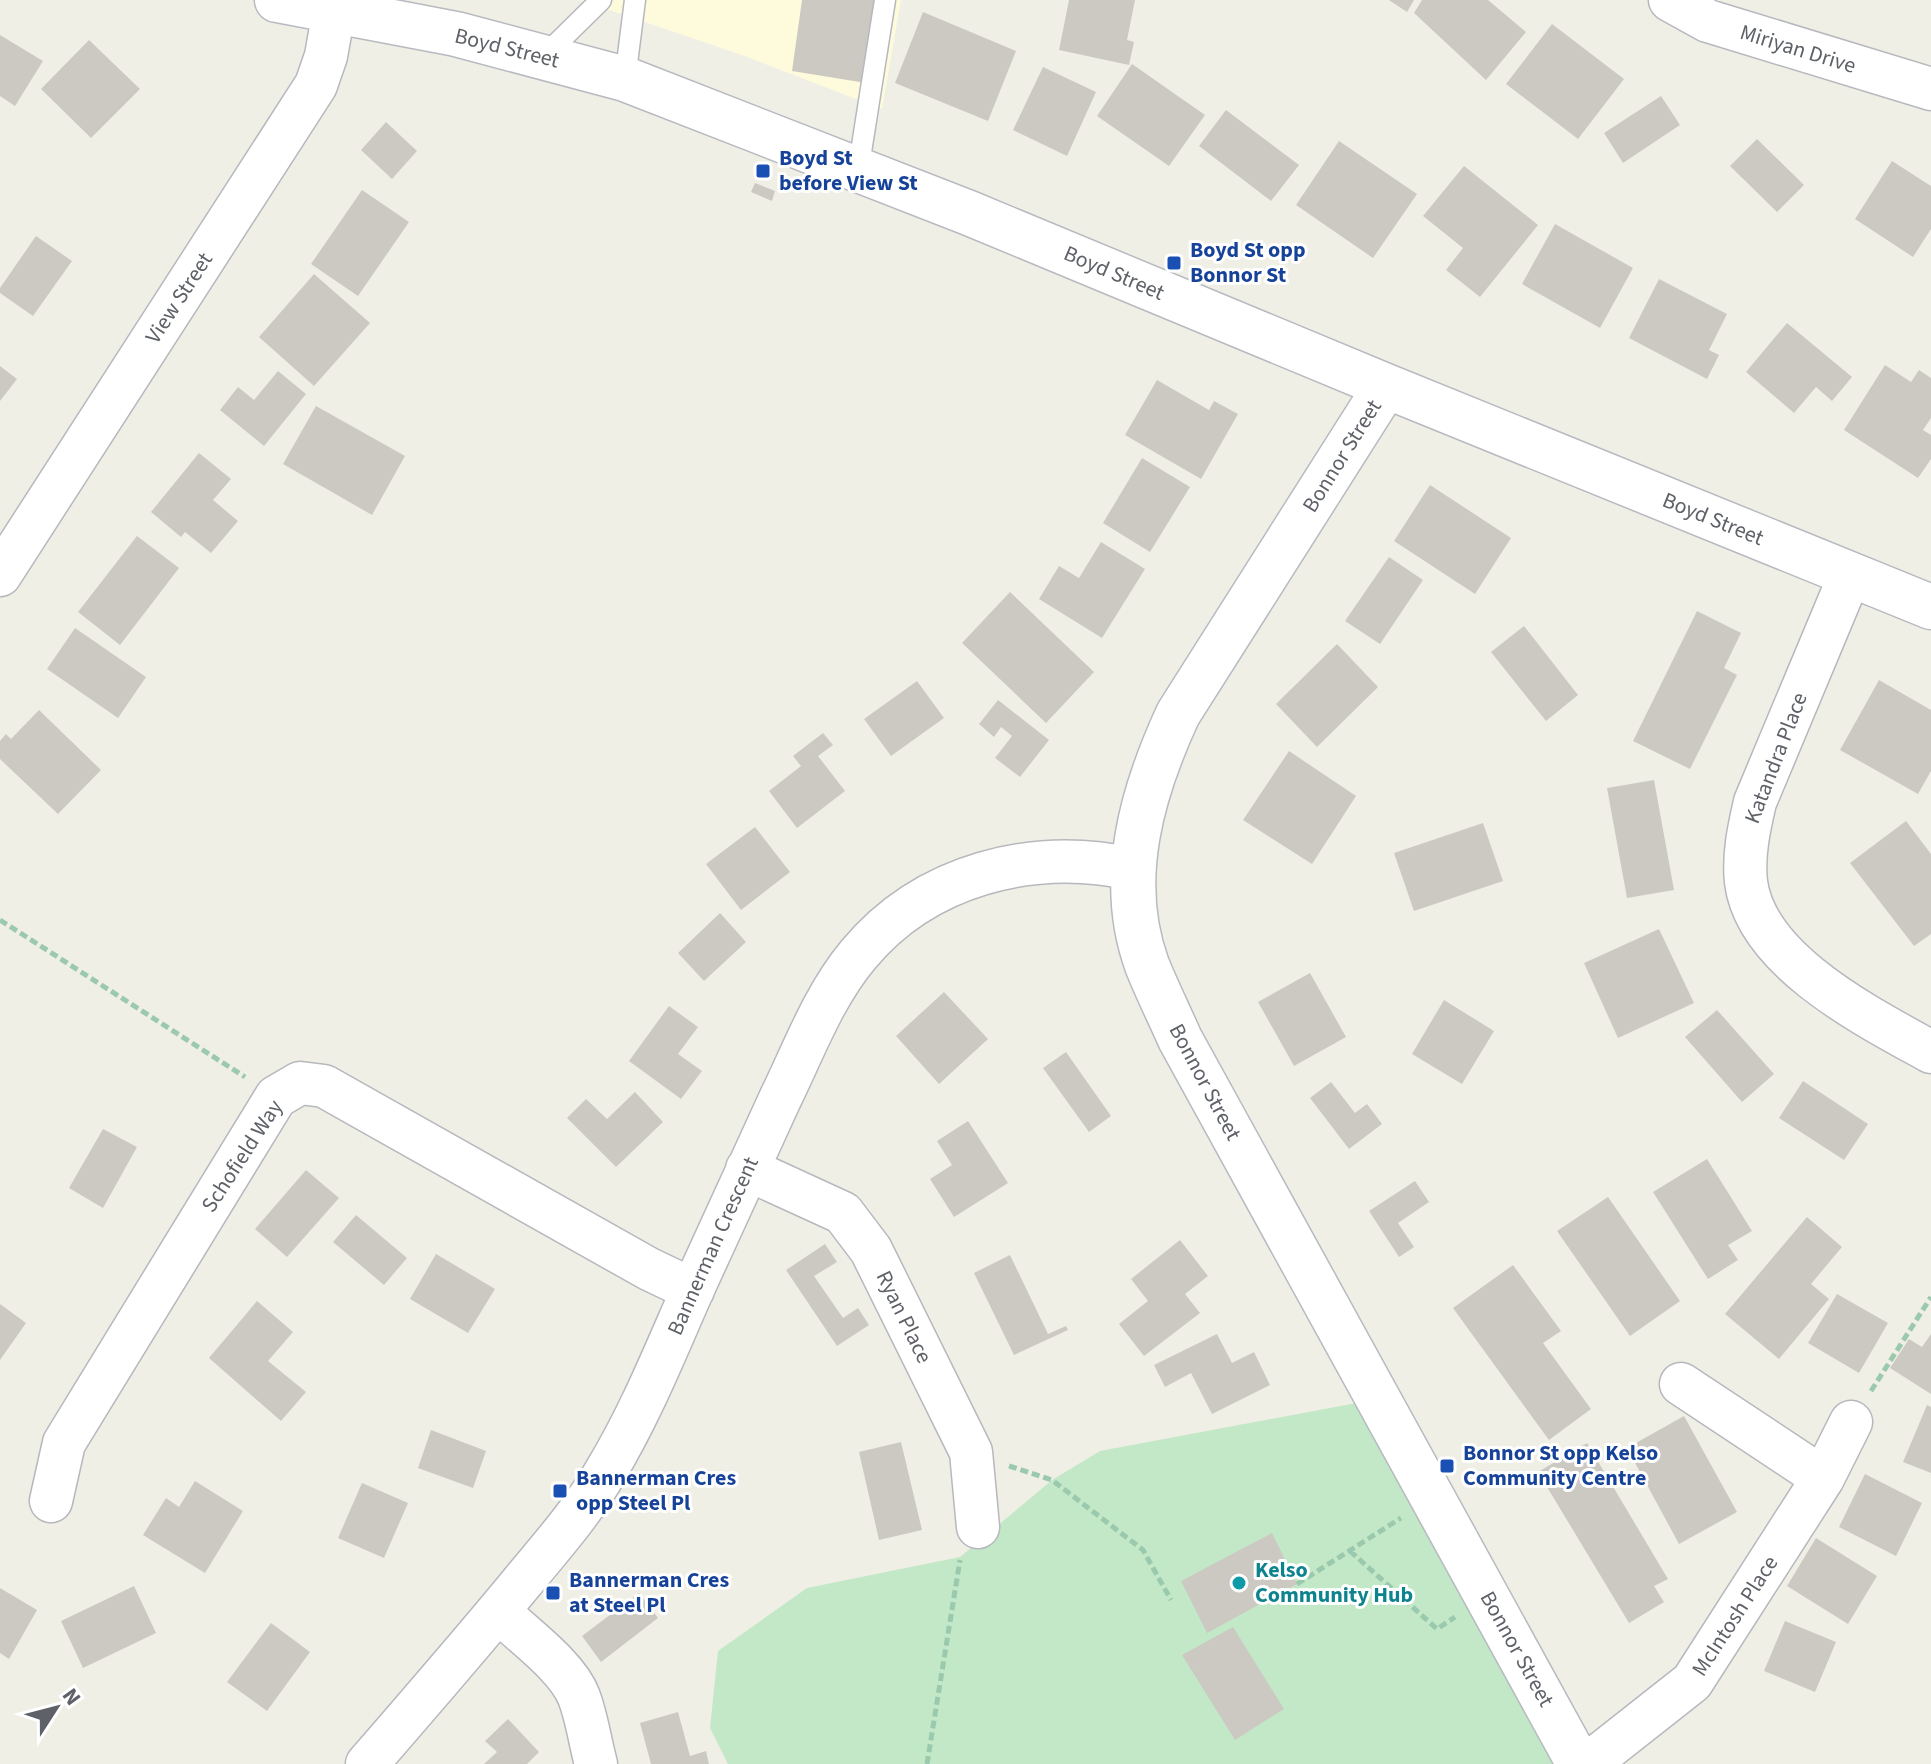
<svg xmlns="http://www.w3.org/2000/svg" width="1931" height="1764" font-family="'Source Sans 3',sans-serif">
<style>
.commercial{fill:#fefbdd}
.green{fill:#c2e8c7}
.building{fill:#ccc9c3}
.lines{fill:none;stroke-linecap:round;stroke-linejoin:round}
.lane-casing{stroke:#b6b8bd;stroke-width:23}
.street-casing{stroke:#b6b8bd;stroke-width:45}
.secondary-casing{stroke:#b7bac0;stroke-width:47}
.path{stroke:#9bc9ae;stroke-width:5;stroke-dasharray:8 4;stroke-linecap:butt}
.lane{stroke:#fff;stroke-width:20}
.street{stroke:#fff;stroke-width:42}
.secondary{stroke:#fff;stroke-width:44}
.transit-dot{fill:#1a4fb4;stroke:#fff;stroke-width:3}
.culture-dot{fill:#0f9aa8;stroke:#fff;stroke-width:3}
.labels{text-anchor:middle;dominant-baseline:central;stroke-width:6;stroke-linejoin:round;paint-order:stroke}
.street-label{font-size:22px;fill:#5e6167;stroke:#fff}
.transit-label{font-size:22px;font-weight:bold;fill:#164399;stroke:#fff;text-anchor:start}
.culture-label{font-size:22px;font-weight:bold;fill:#0d838f;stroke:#fff;text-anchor:start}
</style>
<rect width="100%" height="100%" fill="#f0efe6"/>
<!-- commercial -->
<path class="commercial" d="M580 0H901L882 109 742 55Z"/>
<!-- green -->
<path class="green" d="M1378 1399 1579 1764H728L710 1728 718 1651 807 1588 960 1557 1052 1480 1100 1451Z"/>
<!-- building -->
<path class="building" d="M802 0H878L866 83 792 71Z
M1069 0H1135L1127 40 1134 42 1129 65 1059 50Z
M1389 0H1414L1407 12Z
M1422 0H1488L1526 32 1486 80 1414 13Z
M923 12 1016 51 988 121 895 83Z
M1552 24 1624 79 1578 139 1506 84Z
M0 35 43 61 15 106 0 96Z
M89 40 140 89 91 138 41 89Z
M1132 64 1205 115 1169 166 1097 116Z
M1043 67 1096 92 1067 156 1013 130Z
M1661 96 1680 125 1623 163 1604 133Z
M1226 110 1299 165 1271 201 1199 146Z
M386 122 417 151 392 179 361 150Z
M1757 139 1804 185 1777 212 1730 166Z
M1339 141 1417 194 1373 258 1296 205Z
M1892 161 1931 186V229L1913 257 1855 219Z
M1464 166 1538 225 1480 297 1446 270 1463 248 1423 216Z
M755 183 775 191 772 201 751 192Z
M362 190 409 222 358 296 311 264Z
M1555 224 1633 268 1600 328 1522 284Z
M36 236 72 261 33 316 0 293V288Z
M314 274 370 323 314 386 259 337Z
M1659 279 1727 314 1709 350 1719 355 1707 379 1629 338Z
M1787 323 1852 377 1832 401 1816 387 1794 413 1746 372Z
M1885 365 1911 382 1919 370 1931 378V418L1923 430 1931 435V459L1918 478 1844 430Z
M0 366 17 379 0 401Z
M278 371 306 394 264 446 220 410 238 387 254 400Z
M1157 380 1209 410 1214 401 1238 414 1201 479 1125 435Z
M316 406 405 456 372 515 283 464Z
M199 453 231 479 213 500 238 521 211 553 185 532 181 537 151 512Z
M1142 458 1190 487 1150 552 1103 523Z
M1430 485 1511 538 1475 594 1394 541Z
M137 536 179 568 120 645 78 612Z
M1101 542 1145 569 1102 638 1039 599 1059 566 1079 578Z
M1389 557 1423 580 1380 644 1345 621Z
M1010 592 1094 672 1046 723 962 643Z
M1697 611 1741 633 1724 668 1737 675 1690 769 1633 741Z
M1524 626 1578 695 1546 721 1491 652Z
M75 628 146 677 118 718 47 669Z
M1337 644 1378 687 1317 747 1276 704Z
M1879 680 1931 710V771L1918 794 1840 750Z
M917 681 944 718 891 756 864 719Z
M998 700 1049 740 1020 777 995 758 1012 736 1001 727 994 737 979 724Z
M39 710 101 770 58 814 0 759V741L6 734 11 739Z
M823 733 833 745 818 756 845 791 797 828 769 791 801 766 793 756Z
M1289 751 1356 796 1312 864 1243 820Z
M1654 780 1674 890 1627 898 1607 788Z
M1906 821 1931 854V934L1914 946 1850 863Z
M1483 823 1503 881 1414 911 1394 853Z
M755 827 790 872 741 910 706 864Z
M720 913 746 942 704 981 678 953Z
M1659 929 1694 1003 1618 1038 1584 963Z
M1310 973 1346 1037 1294 1066 1258 1002Z
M944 992 988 1039 939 1084 896 1036Z
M1444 1000 1494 1031 1462 1084 1412 1054Z
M669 1006 698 1027 678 1054 702 1071 681 1099 629 1061Z
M1717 1010 1774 1074 1742 1102 1685 1037Z
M1066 1052 1111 1116 1089 1132 1043 1068Z
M1803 1081 1868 1124 1844 1160 1779 1118Z
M1331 1082 1355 1113 1367 1104 1382 1124 1349 1149 1310 1098Z
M635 1092 663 1122 616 1167 567 1118 586 1099 607 1119Z
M968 1121 1008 1183 954 1217 930 1179 952 1165 937 1141Z
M103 1129 137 1147 103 1208 69 1188Z
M1707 1159 1752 1231 1728 1245 1738 1260 1708 1279 1653 1192Z
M306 1170 339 1198 287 1257 255 1229Z
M1415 1181 1429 1202 1398 1223 1414 1247 1399 1257 1369 1211Z
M1608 1197 1680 1301 1630 1336 1557 1231Z
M356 1215 407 1258 384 1285 333 1242Z
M1807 1217 1842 1247 1811 1284 1829 1299 1779 1359 1725 1314Z
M1180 1240 1208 1276 1185 1294 1200 1313 1144 1356 1119 1324 1148 1301 1131 1279Z
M825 1244 837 1262 814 1276 843 1318 858 1308 869 1325 837 1346 786 1270Z
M436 1254 495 1289 468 1333 410 1299Z
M1010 1255 1048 1334 1066 1326 1068 1330 1014 1355 974 1273Z
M1513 1265 1561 1331 1543 1343 1591 1409 1549 1440 1453 1308Z
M1837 1294 1888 1323 1859 1373 1808 1343Z
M257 1301 293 1332 268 1361 306 1392 281 1421 209 1358Z
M0 1304 26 1323 0 1360Z
M1217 1334 1232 1363 1254 1352 1270 1385 1212 1414 1191 1373 1165 1387 1154 1365Z
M1931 1334V1394L1890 1368 1909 1339 1922 1347Z
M1927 1405 1931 1407V1473L1903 1462Z
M1684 1416 1737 1512 1679 1544 1627 1448Z
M431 1430 486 1451 473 1488 418 1468Z
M901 1442 922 1530 879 1540 859 1452Z
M1587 1443 1668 1579 1654 1586 1664 1602 1629 1623 1538 1472Z
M1865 1474 1922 1503 1896 1556 1839 1527Z
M195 1481 243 1511 205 1573 143 1535 166 1498 179 1507Z
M362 1483 408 1503 384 1558 338 1538Z
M1272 1533 1297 1584 1207 1633 1181 1581Z
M1816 1538 1877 1576 1848 1624 1787 1586Z
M134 1586 156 1633 83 1668 61 1621Z
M0 1588 37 1610 9 1659 0 1653Z
M639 1593 658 1618 601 1662 582 1636Z
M1785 1621 1836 1642 1815 1692 1764 1671Z
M271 1623 310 1652 267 1711 227 1682Z
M1233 1627 1284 1709 1235 1740 1182 1655Z
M678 1712 690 1756 706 1751 709 1764H651L640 1723Z
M508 1719 539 1752 527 1764H484L497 1752 485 1741Z"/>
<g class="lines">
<!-- lane casing -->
<g class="lane-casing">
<path id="lane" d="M543 57 601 0
M625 79 635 0
M858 171 885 0"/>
</g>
<!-- street casing -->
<g class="street-casing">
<path id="street" d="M1670 0 1708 21 1931 89
M0 575 316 85 326 56 334 11
M1850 575 1755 802C1749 828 1743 855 1746 882 1756 961 1868 1017 1931 1052
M747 1169 843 1213 871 1250 971 1452 978 1527
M1681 1384 1823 1478
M51 1501 64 1443 276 1097 300 1083 324 1086 649 1269 693 1290
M498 1611C523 1635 567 1666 579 1697 587 1718 590 1742 596 1764
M367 1764C419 1704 472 1643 523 1581 552 1546 583 1511 606 1471 641 1413 666 1350 693 1289 722 1225 751 1162 780 1099 804 1050 823 997 858 955 925 874 1033 847 1133 869
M1588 1764 1692 1682 1823 1478 1851 1422"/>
</g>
<!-- secondary casing -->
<g class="secondary-casing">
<path id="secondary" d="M277 0 456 34 625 79 969 213 1386 386 1931 607
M1386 386 1178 714C1142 792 1116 880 1147 965 1157 990 1169 1014 1180 1039L1579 1764"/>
</g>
<!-- path -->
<path class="path" d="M0 920 245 1077
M1871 1391 1931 1297
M1009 1466 1052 1480 1143 1550 1171 1600
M1350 1551 1437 1629 1455 1617
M1297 1584 1401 1518
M927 1764 960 1560"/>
<!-- lane -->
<use href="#lane" class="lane"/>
<!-- street -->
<use href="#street" class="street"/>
<!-- secondary -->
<use href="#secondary" class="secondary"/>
</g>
<!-- markers -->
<g class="transit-dot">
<rect x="755" y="163" width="16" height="16" rx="4"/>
<rect x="1166" y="255" width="16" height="16" rx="4"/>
<rect x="1439" y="1458" width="16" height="16" rx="4"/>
<rect x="552" y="1483" width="16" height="16" rx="4"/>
<rect x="545" y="1585" width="16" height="16" rx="4"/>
</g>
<circle class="culture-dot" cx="1239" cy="1583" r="8"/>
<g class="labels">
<!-- street labels -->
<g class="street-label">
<text transform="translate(507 48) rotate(14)">Boyd Street</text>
<text transform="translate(1798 49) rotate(17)">Miriyan Drive</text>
<text transform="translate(1114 273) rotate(23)">Boyd Street</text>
<text transform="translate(179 298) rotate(-57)">View Street</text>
<text transform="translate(1342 456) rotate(-58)">Bonnor Street</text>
<text transform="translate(1713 519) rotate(22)">Boyd Street</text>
<text transform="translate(1776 758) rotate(-69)">Katandra Place</text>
<text transform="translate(1205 1082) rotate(62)">Bonnor Street</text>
<text transform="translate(242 1156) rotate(-57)">Schofield Way</text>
<text transform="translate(713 1246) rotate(-66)">Bannerman Crescent</text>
<text transform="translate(904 1317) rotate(64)">Ryan Place</text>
<text transform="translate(1735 1616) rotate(-57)">McIntosh Place</text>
<text transform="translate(1517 1649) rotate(61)">Bonnor Street</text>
</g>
<!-- transit labels -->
<g class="transit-label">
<text x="779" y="158">Boyd St<tspan x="779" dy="25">before View St</tspan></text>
<text x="1190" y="250">Boyd St opp<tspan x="1190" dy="25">Bonnor St</tspan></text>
<text x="1463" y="1453">Bonnor St opp Kelso<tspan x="1463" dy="25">Community Centre</tspan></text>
<text x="576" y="1478">Bannerman Cres<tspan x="576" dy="25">opp Steel Pl</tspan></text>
<text x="569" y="1580">Bannerman Cres<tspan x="569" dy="25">at Steel Pl</tspan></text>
</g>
<!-- culture labels -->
<g class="culture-label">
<text x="1255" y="1570">Kelso<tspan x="1255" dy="25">Community Hub</tspan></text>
</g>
</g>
<!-- north arrow -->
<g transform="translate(56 1708) rotate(54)" stroke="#ffffff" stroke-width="6" paint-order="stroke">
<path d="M0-6L14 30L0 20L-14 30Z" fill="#5e6167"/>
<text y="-12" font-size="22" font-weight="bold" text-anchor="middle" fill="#5e6167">N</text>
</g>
</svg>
